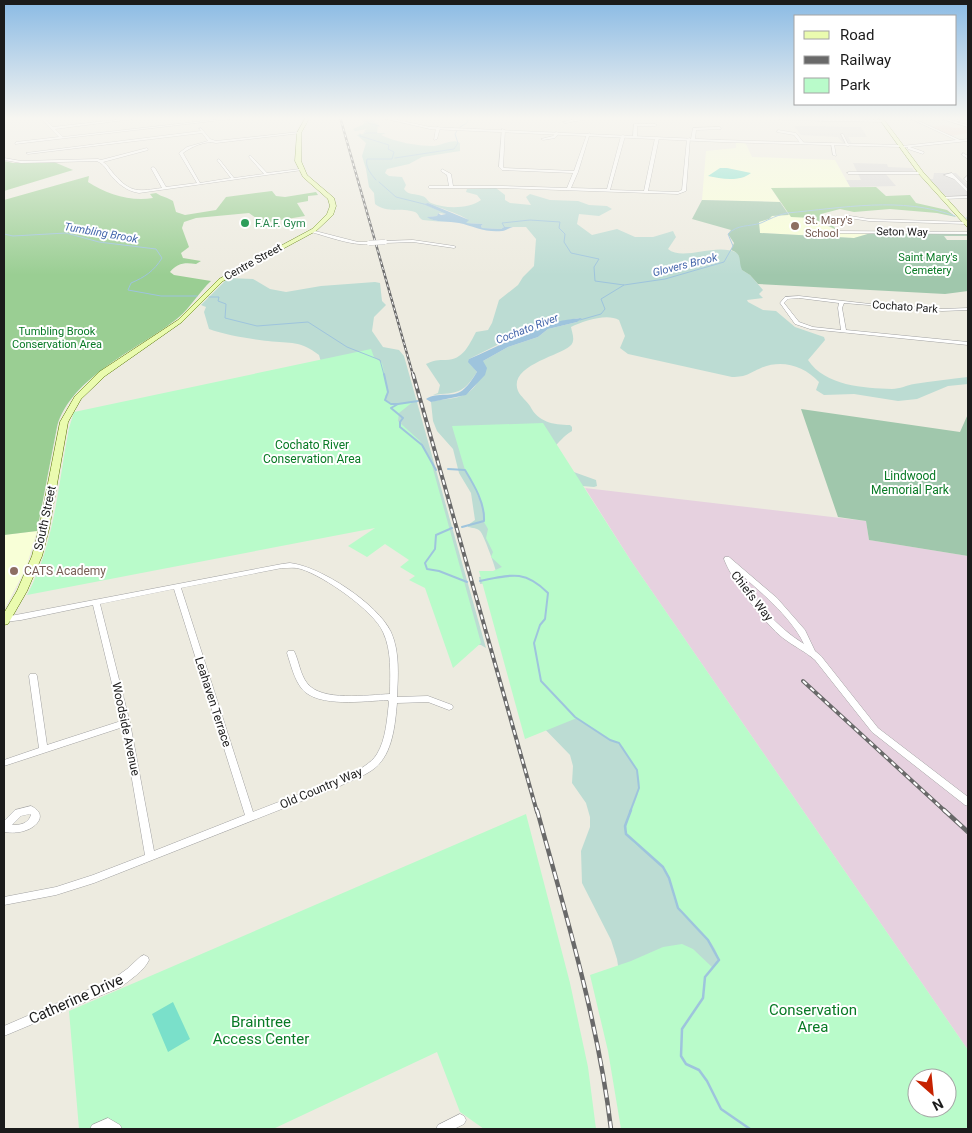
<svg xmlns="http://www.w3.org/2000/svg" width="972" height="1133" font-family="Roboto,sans-serif">
<style>
.residential{fill:#d9d8d8}
.commercial{fill:#efd5cd}
.industrial{fill:#e6d1df}
.education{fill:#f8ffd7}
.forest{fill:#9ace93}
.wetland{fill:#bcdcd3;fill-rule:evenodd}
.cemetery{fill:#a0c7ac}
.park{fill:#b9fbca;fill-rule:evenodd}
.pitch{fill:#7ae0ca}
.water{fill:#9ec4dd}
.lines{fill:none;stroke-linecap:round;stroke-linejoin:round}
.stream-far2{stroke:#9ec4dd;stroke-width:1}
.stream-far1{stroke:#9ec4dd;stroke-width:2}
.stream{stroke:#9ec4dd;stroke-width:2.5}
.minor-casing{stroke:#a2a2a2;stroke-width:1}
.tertiary-casing{stroke:#a2a2a2;stroke-width:1}
.secondary-casing{stroke:#527201;stroke-width:1}
.minor{fill:#fff;fill-rule:evenodd}
.tertiary{fill:#fff;fill-rule:evenodd}
.secondary{fill:#eafbaf;fill-rule:evenodd}
.rail-far2-casing{stroke:#696969;stroke-width:2.5}
.rail-far1-casing{stroke:#696969;stroke-width:4}
.rail-casing{stroke:#696969;stroke-width:4.5}
.rail-far2{stroke:#fff;stroke-width:1;stroke-dasharray:3;stroke-linecap:butt}
.rail-far1{stroke:#fff;stroke-width:2;stroke-dasharray:5;stroke-linecap:butt}
.rail{stroke:#fff;stroke-width:2.5;stroke-dasharray:8;stroke-linecap:butt}
.minor-bridge-casing{stroke:#a2a2a2;stroke-width:5;stroke-linecap:butt}
.minor-bridge{stroke:#fff;stroke-width:4.5}
.leisure-dot{fill:#2e9e5b;stroke:#fff;stroke-width:2}
.education-dot{fill:#8d6e63;stroke:#fff;stroke-width:2}
.labels{text-anchor:middle;dominant-baseline:central;stroke-width:4;stroke-linejoin:round;paint-order:stroke}
.far-education-label{font-size:11px;fill:#785e54;stroke:#fff;text-anchor:start}
.far-leisure-label{font-size:11px;fill:#27864d;stroke:#fff;text-anchor:start}
.far-street-label{font-size:11px;fill:#1b1b1b;stroke:#fff}
.far-water-label{font-size:11px;font-style:italic;fill:#4567ac;stroke:#fff}
.far-park-label{font-size:11px;fill:#087a25;stroke:#fff}
.park-label{font-size:12px;fill:#087a25;stroke:#fff}
.street-label{font-size:12px;fill:#1b1b1b;stroke:#fff}
.education-label{font-size:12px;fill:#785e54;stroke:#fff;text-anchor:start}
.near-street-label{font-size:15px;fill:#1b1b1b;stroke:#fff}
.near-park-label{font-size:15px;fill:#087a25;stroke:#fff}
</style>
<rect width="100%" height="100%" fill="#edebe0"/>
<!-- residential -->
<path class="residential" d="M794 126 861 127 867 137H848L852 144H844L838 137 801 135Z
M853 163 887 164 888 167 912 168 914 171 884 172 896 186 850 187 846 180H861Z
M934 173H956L968 185V196L951 197 944 195 929 179H933Z"/>
<!-- commercial -->
<path class="commercial" d="M945 125 953 128 968 127V133L951 136 932 127Z"/>
<!-- industrial -->
<path class="industrial" d="M585 488 866 521 869 540 968 556V1050L631 561Z"/>
<!-- education -->
<path class="education" d="M736 142H745L752 157 835 160 850 187 771 188 780 202 702 200 706 151 736 148Z
M793 214 805 215 841 233H871L854 238 760 233 758 222 769 219 772 216Z
M37 531 26 568 4 610V535Z"/>
<!-- forest -->
<path class="forest" d="M4 161 13 163 54 162 73 170 4 191Z
M89 176 88 182C106 194 131 202 153 198L150 194 156 193C162 197 167 197 173 201L176 212 185 215 216 210 226 197 272 191 276 196 285 197 316 192 318 195 308 196V201L297 203 305 216 263 223 249 213 196 218 184 222 182 228 189 247 181 253 183 258 201 261 196 264C185 262 177 263 170 272L174 275 211 281C199 292 191 307 178 318 141 348 70 377 57 427L37 531 4 535V200Z
M876 187 886 196 910 195 916 203 947 210 956 217 937 213 890 209 854 212 840 209 821 214 837 230 812 218 791 217 771 188Z"/>
<!-- wetland -->
<path class="wetland" d="M363 117H373L377 119 374 122 378 125 377 133H386L381 135C396 142 416 146 433 146 441 146 453 138 460 143V151L422 157 409 164 387 169 385 173 389 176 402 177 406 185 404 189C409 196 415 193 422 196 427 197 427 201 431 203 445 209 469 209 481 200L477 195 466 192 467 189 496 188 505 195V200L510 203 531 205 526 197 530 194 550 200 578 201 589 205 607 206 612 209 599 216 579 214 577 224 592 235 617 229 635 237H653L673 231 676 237 668 249C683 262 716 242 737 253L740 257 742 270 750 275 763 290 759 294 763 298 747 300 748 302 763 310 776 311 795 327 824 337 825 340 808 360C825 386 864 388 892 389 900 389 907 385 914 384 932 381 951 379 968 377V384L948 386 917 399 898 401 854 394 824 395 816 390 819 382C804 366 782 359 761 368 749 373 747 377 732 377L628 354 620 348 625 336 619 320C607 313 583 321 571 327 572 333 576 341 570 346 559 356 508 366 518 391 521 397 527 401 530 406 538 422 553 425 570 425L572 427V431C563 436 560 442 553 448L571 471 596 480 597 486 594 487 582 486 627 558 901 965 968 1129H653L621 984 617 959 611 940 582 883 581 851 590 827V817L586 803 572 783 573 766 570 755 536 720 487 583 480 584 479 577 488 576 496 571C494 564 484 535 480 531 477 528 473 528 468 527V525L475 520 471 493 459 473 453 449 437 431 433 421 431 402C439 399 446 400 454 398 475 394 481 380 483 361L508 347 538 337 548 329 577 322 579 318 548 324 497 345 469 359V362L477 372C462 395 458 392 433 395L438 393 440 385 426 364C434 360 438 360 446 360 463 360 469 345 476 332L488 330 492 323 499 300 518 285 523 277 534 266 536 239 526 227H504L501 229 482 228 481 226 483 224 465 223 468 220C463 215 437 207 428 203L424 204 446 214 438 213 437 216 428 217 433 220 443 222 423 220C418 218 420 215 415 212 401 207 388 214 375 204L374 193 369 187 366 169 362 156 366 143 357 135 367 133 364 131 367 129 355 131 353 129 364 124ZM917 1078H947V1108H917Z
M228 278 253 279 270 289 286 292 321 286 375 282 380 283 382 301 386 305 374 317 372 331 383 347 399 350 404 356 486 648 481 645 467 643 431 598 321 362 319 355C300 340 291 344 268 341 251 339 225 335 209 329L204 312 206 307 201 305Z"/>
<!-- cemetery -->
<path class="cemetery" d="M702 200 780 202 789 215 772 216 769 219 759 222 760 233 854 238 871 233 968 234V236H944L947 240H968V291L945 294 758 284 750 275 742 270C738 261 743 254 731 250L734 243 728 234 731 230 692 219Z
M801 409 960 432 968 414V556L869 540 866 521 838 517Z"/>
<!-- park -->
<path class="park" d="M371 349 374 357 382 363 388 392 385 396 386 400C395 407 404 403 414 401L399 413 398 421 420 441 430 458 481 643 453 668 425 588 409 580 415 576 400 567 409 560 385 544 367 557 348 546 375 528 27 595C55 543 58 485 69 428L74 412Z
M543 423 631 561 968 1050V1129H621L608 1051 590 975 631 961 663 947 682 944 693 949 713 968 719 960C714 938 695 929 681 913 670 899 674 880 663 867 652 855 636 848 626 834 625 815 642 798 639 778 637 766 627 758 623 747L577 718 525 739 479 571H493L502 567 491 557 493 552 486 538 488 529 484 522 485 515 481 502 465 470 452 426ZM917 1078H947V1108H917Z
M526 814 570 983 588 1067 596 1129H484L460 1112 437 1052 273 1129H79L69 1011Z"/>
<!-- pitch -->
<path class="pitch" d="M720 168H727L751 173C740 182 721 179 708 176Z
M173 1002 190 1039 168 1052 152 1014Z"/>
<!-- water -->
<path class="water" d="M428 203 469 220 466 223 483 224 481 226 482 228 501 229 504 227H513C509 228 505 231 502 231 486 233 473 226 459 223 449 221 435 223 427 217L437 216 438 213 441 215 446 214 423 204Z
M582 318 577 322 548 329 538 337 508 347 483 361 487 368 485 375 466 395 431 402 426 399C437 391 454 399 464 389 469 385 473 378 477 372L468 362 469 359C506 344 541 320 582 318Z"/>
<g class="lines">
<!-- stream-far2 -->
<path class="stream-far2" d="M367 117 368 123 379 126
M460 127 467 123 468 120 461 117
M364 133H377
M360 134V136L389 145 388 149 394 152 392 159H367C365 167 371 174 376 180
M395 158 454 149 458 143 455 134 458 129
M379 182 396 197 424 204
M966 218H968
M505 228 502 223 530 220 560 222 559 228 565 234 564 242 571 253 599 259 594 267 595 281 624 285 601 299 605 309 601 314 580 320
M4 234 13 236 66 233 99 242 156 249 162 258C154 271 145 277 131 283L128 290 161 296H197
M624 285 665 279 724 262 733 246 728 234C738 224 748 227 761 223 770 219 777 215 787 213 842 208 902 196 955 216
M209 297H219L218 301 226 304 225 318 257 326 308 322 347 347 380 360 384 375"/>
<!-- stream-far1 -->
<path class="stream-far1" d="M384 374 388 392 385 400 391 404H398
M418 401 398 404 391 408 403 418 400 422V427L422 445 436 470
M448 469 465 470C474 485 485 503 484 521L462 527
M452 528 436 535 435 549 425 563 427 569 439 571 467 582
M480 581C510 575 524 569 548 593L545 619 540 625 534 643 541 681 575 717 610 740 619 743 637 770 639 788 630 812"/>
<!-- stream -->
<path class="stream" d="M631 810 625 826 626 834 663 867 669 878 678 908 708 940 719 960 705 977 703 998 682 1029 681 1056 686 1064 699 1070 707 1081 721 1109 750 1129"/>
<!-- minor casing -->
<g class="minor-casing">
<path id="minor" d="M40 117H43L53 127 141 117H148L55 129 63 137 239 117H247L15 144 16 142 59 137Z
M383 117H395L384 119Z
M531 117H534L536 118 534 119Z
M584 117H588L583 120 565 123 563 122Z
M705 117H735L733 118H707Z
M775 117 782 118 883 120 885 121 883 122 782 120Z
M907 117H910L960 140 968 139V141L910 147 924 152 923 154 908 149V147L901 148 902 146 956 140Z
M936 117H940L954 121 968 117V118L956 122 968 125V127Z
M634 124H655L657 125 655 126H637V137L635 138 633 137Z
M438 127 440 128 437 139 434 140 436 128Z
M720 127 721 129 696 130 695 139 693 140 691 139 693 128Z
M201 128 210 139 216 141 299 132 301 133 216 143C206 140 191 147 183 153L200 183 231 178 217 160 219 159 234 178 264 174 249 157 250 155 267 173 300 169 302 170 139 193C126 191 117 183 109 173 105 167 103 164 97 161L21 163 4 160V158L21 161 98 159 101 160 147 148 148 150 103 162C108 165 110 170 114 174 131 194 139 191 162 188L151 168 153 167 155 168 166 187 197 183 179 153 187 147 208 141 202 133 28 154 26 153 201 131 199 129Z
M502 129 505 130 503 167 504 168 574 171 587 134 590 133 578 172 571 188 607 189 621 136 623 135 625 136 610 190 644 191 655 138 657 137 659 138 648 191 678 192 682 190 687 139 690 138 686 191 678 194 503 188H429V186H449L447 175 441 171 442 169 451 174 453 186H503L567 188 573 173 502 170 499 167Z
M778 130 796 133 804 143 801 144 794 135 777 132Z
M556 132 559 133 555 138 543 140 541 139 553 136Z
M841 134H843L849 146H847Z
M831 143 834 144 836 156 833 155Z
M963 153 968 156V159L962 155Z
M849 172H921L923 173 921 174H848L847 173Z
M952 173 968 189V192H967L954 179 944 175Z
M967 176H968V183L964 179Z
M850 216 869 219 966 222 968 223 966 224 869 221 849 218V216Z
M311 230 358 242H369L371 243C358 248 326 236 311 232Z
M835 231 968 232V234L836 233H835Z
M413 240 454 246 456 247 454 248 413 242 385 243 383 242 385 241Z
M799 296 870 304 942 309 968 308V310L942 311 844 303 842 308 846 330 968 342V345L810 329 795 324 780 303 785 297ZM799 298 839 303 838 308 841 330 813 327 799 322 784 303 788 299Z
M725 557H729L777 598 805 630 815 651 821 656 878 728 968 797V806L965 805 872 732 815 660C805 651 793 646 783 638 764 623 732 581 724 559ZM736 570C759 591 790 615 804 644 776 627 752 598 736 570Z
M290 563C320 566 378 604 391 632 400 652 398 676 397 697L428 696 452 705 453 707 452 709 449 710 428 702 397 703C395 724 393 753 375 768 365 776 352 780 340 786L94 883 56 895 4 905V897L56 887 93 875 145 855 123 727 4 766V760L39 748 29 676 30 674H36L37 676 47 745 121 721 93 605 21 620 5 622 4 621V617L21 614 282 564ZM282 568C289 568 295 567 301 569 324 576 374 611 383 632 392 651 390 674 390 694 368 695 321 702 307 683 300 674 299 661 294 651H288L287 653C291 665 294 679 302 689 318 708 365 701 388 700L389 702C387 719 386 739 377 754 366 772 326 784 307 791 289 798 271 805 253 812L181 588ZM174 589 245 815 154 851 130 723 100 604Z
M31 806C48 814 38 827 24 831 18 833 11 833 4 832V821L15 810ZM30 814 31 815C28 824 20 825 12 825L21 816Z
M144 955 148 957 149 960C144 971 131 979 121 987L4 1036V1026L113 979 127 969 140 957Z
M460 1114 464 1116 466 1120 464 1124 454 1129H436L438 1125Z
M108 1118 120 1125 122 1129H90L92 1125Z"/>
</g>
<!-- tertiary casing -->
<g class="tertiary-casing">
<path id="tertiary" d="M378 117H384L430 127 721 140 901 145 903 146 901 147 721 142 430 129Z
M968 196V198L943 199 941 198 943 197Z"/>
</g>
<!-- secondary casing -->
<g class="secondary-casing">
<path id="secondary" d="M306 117H310L301 133V161L307 175 334 198 336 206 333 215 316 231 223 281 182 322 105 376 81 399 68 422 49 529 42 556 27 591 8 624 4 625V613L17 591 32 556 39 529 60 422 75 396 99 372 178 320 219 279 312 229 327 214 330 206 328 199 303 177 295 161 297 133Z
M878 117H882L923 172 968 222V227L966 226 919 174Z"/>
</g>
<!-- minor -->
<use href="#minor" class="minor"/>
<!-- tertiary -->
<use href="#tertiary" class="tertiary"/>
<!-- secondary -->
<use href="#secondary" class="secondary"/>
<!-- rail-far2 casing -->
<g class="rail-far2-casing">
<path id="rail-far2" d="M340 117 413 375"/>
</g>
<!-- rail-far1 casing -->
<g class="rail-far1-casing">
<path id="rail-far1" d="M413 374 537 812
M803 681 946 812"/>
</g>
<!-- rail casing -->
<g class="rail-casing">
<path id="rail" d="M537 810C566 915 598 1021 611 1129
M944 810 968 832"/>
</g>
<!-- rail-far2 -->
<use href="#rail-far2" class="rail-far2"/>
<!-- rail-far1 -->
<use href="#rail-far1" class="rail-far1"/>
<!-- rail -->
<use href="#rail" class="rail"/>
<!-- minor-bridge casing -->
<g class="minor-bridge-casing">
<path id="minor-bridge" d="M369 243 385 242"/>
</g>
<!-- minor-bridge -->
<use href="#minor-bridge" class="minor-bridge"/>
</g>
<!-- sky -->
<linearGradient id="sky" x2="0" y2="1"><stop stop-color="#8abae4"/><stop offset="0.43" stop-color="#f7f6f1"/><stop offset="1" stop-color="#f7f6f1" stop-opacity="0"/></linearGradient>
<rect width="972" height="275" fill="url(#sky)"/>
<!-- markers -->
<circle class="leisure-dot" cx="245" cy="223" r="5"/>
<g class="education-dot">
<circle cx="795" cy="226" r="5"/>
<circle cx="14" cy="571" r="5"/>
</g>
<g class="labels">
<!-- far-education labels -->
<g class="far-education-label">
<text x="805" y="220">St. Mary's<tspan x="805" dy="13">School</tspan></text>
</g>
<!-- far-leisure labels -->
<g class="far-leisure-label">
<text x="255" y="223">F.A.F. Gym</text>
</g>
<!-- far-street labels -->
<g class="far-street-label">
<text transform="translate(902 232) rotate(1)">Seton Way</text>
<text transform="translate(253 262) rotate(-29)">Centre Street</text>
<text transform="translate(905 307) rotate(4)">Cochato Park</text>
</g>
<!-- far-water labels -->
<g class="far-water-label">
<text transform="translate(101 233) rotate(10)">Tumbling Brook</text>
<text transform="translate(685 265) rotate(-14)">Glovers Brook</text>
<text transform="translate(527 329) rotate(-21)">Cochato River</text>
</g>
<!-- far-park labels -->
<g class="far-park-label">
<text x="928" y="257">Saint Mary's<tspan x="928" dy="13">Cemetery</tspan></text>
<text x="57" y="331">Tumbling Brook<tspan x="57" dy="13">Conservation Area</tspan></text>
</g>
<!-- park labels -->
<g class="park-label">
<text x="312" y="445">Cochato River<tspan x="312" dy="14">Conservation Area</tspan></text>
<text x="910" y="476">Lindwood<tspan x="910" dy="14">Memorial Park</tspan></text>
</g>
<!-- street labels -->
<g class="street-label">
<text transform="translate(45 518) rotate(-78)">South Street</text>
<text transform="translate(752 596) rotate(52)">Chiefs Way</text>
<text transform="translate(213 702) rotate(72)">Leahaven Terrace</text>
<text transform="translate(126 729) rotate(78)">Woodside Avenue</text>
<text transform="translate(321 788) rotate(-23)">Old Country Way</text>
</g>
<!-- education labels -->
<g class="education-label">
<text x="24" y="571">CATS Academy</text>
</g>
<!-- near-street labels -->
<g class="near-street-label">
<text transform="translate(76 999) rotate(-24)">Catherine Drive</text>
</g>
<!-- near-park labels -->
<g class="near-park-label">
<text x="813" y="1010">Conservation<tspan x="813" dy="17">Area</tspan></text>
<text x="261" y="1022">Braintree<tspan x="261" dy="17">Access Center</tspan></text>
</g>
</g>
<!-- border -->
<rect width="972" height="1133" fill="none" stroke="#1b1b1b" stroke-width="10"/>
<!-- legend -->
<rect x="794" y="15" width="162" height="90" fill="#ffffff" stroke="#a4a4a4"/>
<rect x="804" y="31" width="25" height="8" fill="#eafbaf" stroke="#a4a4a4"/>
<text x="840" y="40" font-size="15" fill="#1b1b1b">Road</text>
<rect x="804" y="56" width="25" height="8" fill="#696969" stroke="#a4a4a4"/>
<text x="840" y="65" font-size="15" fill="#1b1b1b">Railway</text>
<rect x="804" y="78" width="25" height="15" fill="#b9fbca" stroke="#a4a4a4"/>
<text x="840" y="90" font-size="15" fill="#1b1b1b">Park</text>
<!-- north arrow -->
<g transform="translate(932 1093) rotate(153)"><circle r="24" fill="#ffffff" stroke="#a4a4a4"/>
<path d="M0-4L9 19L0 12L-9 19Z" fill="#c62200"/>
<text y="-8" font-size="14" font-weight="bold" text-anchor="middle" fill="#1b1b1b">N</text>
</g>
</svg>
